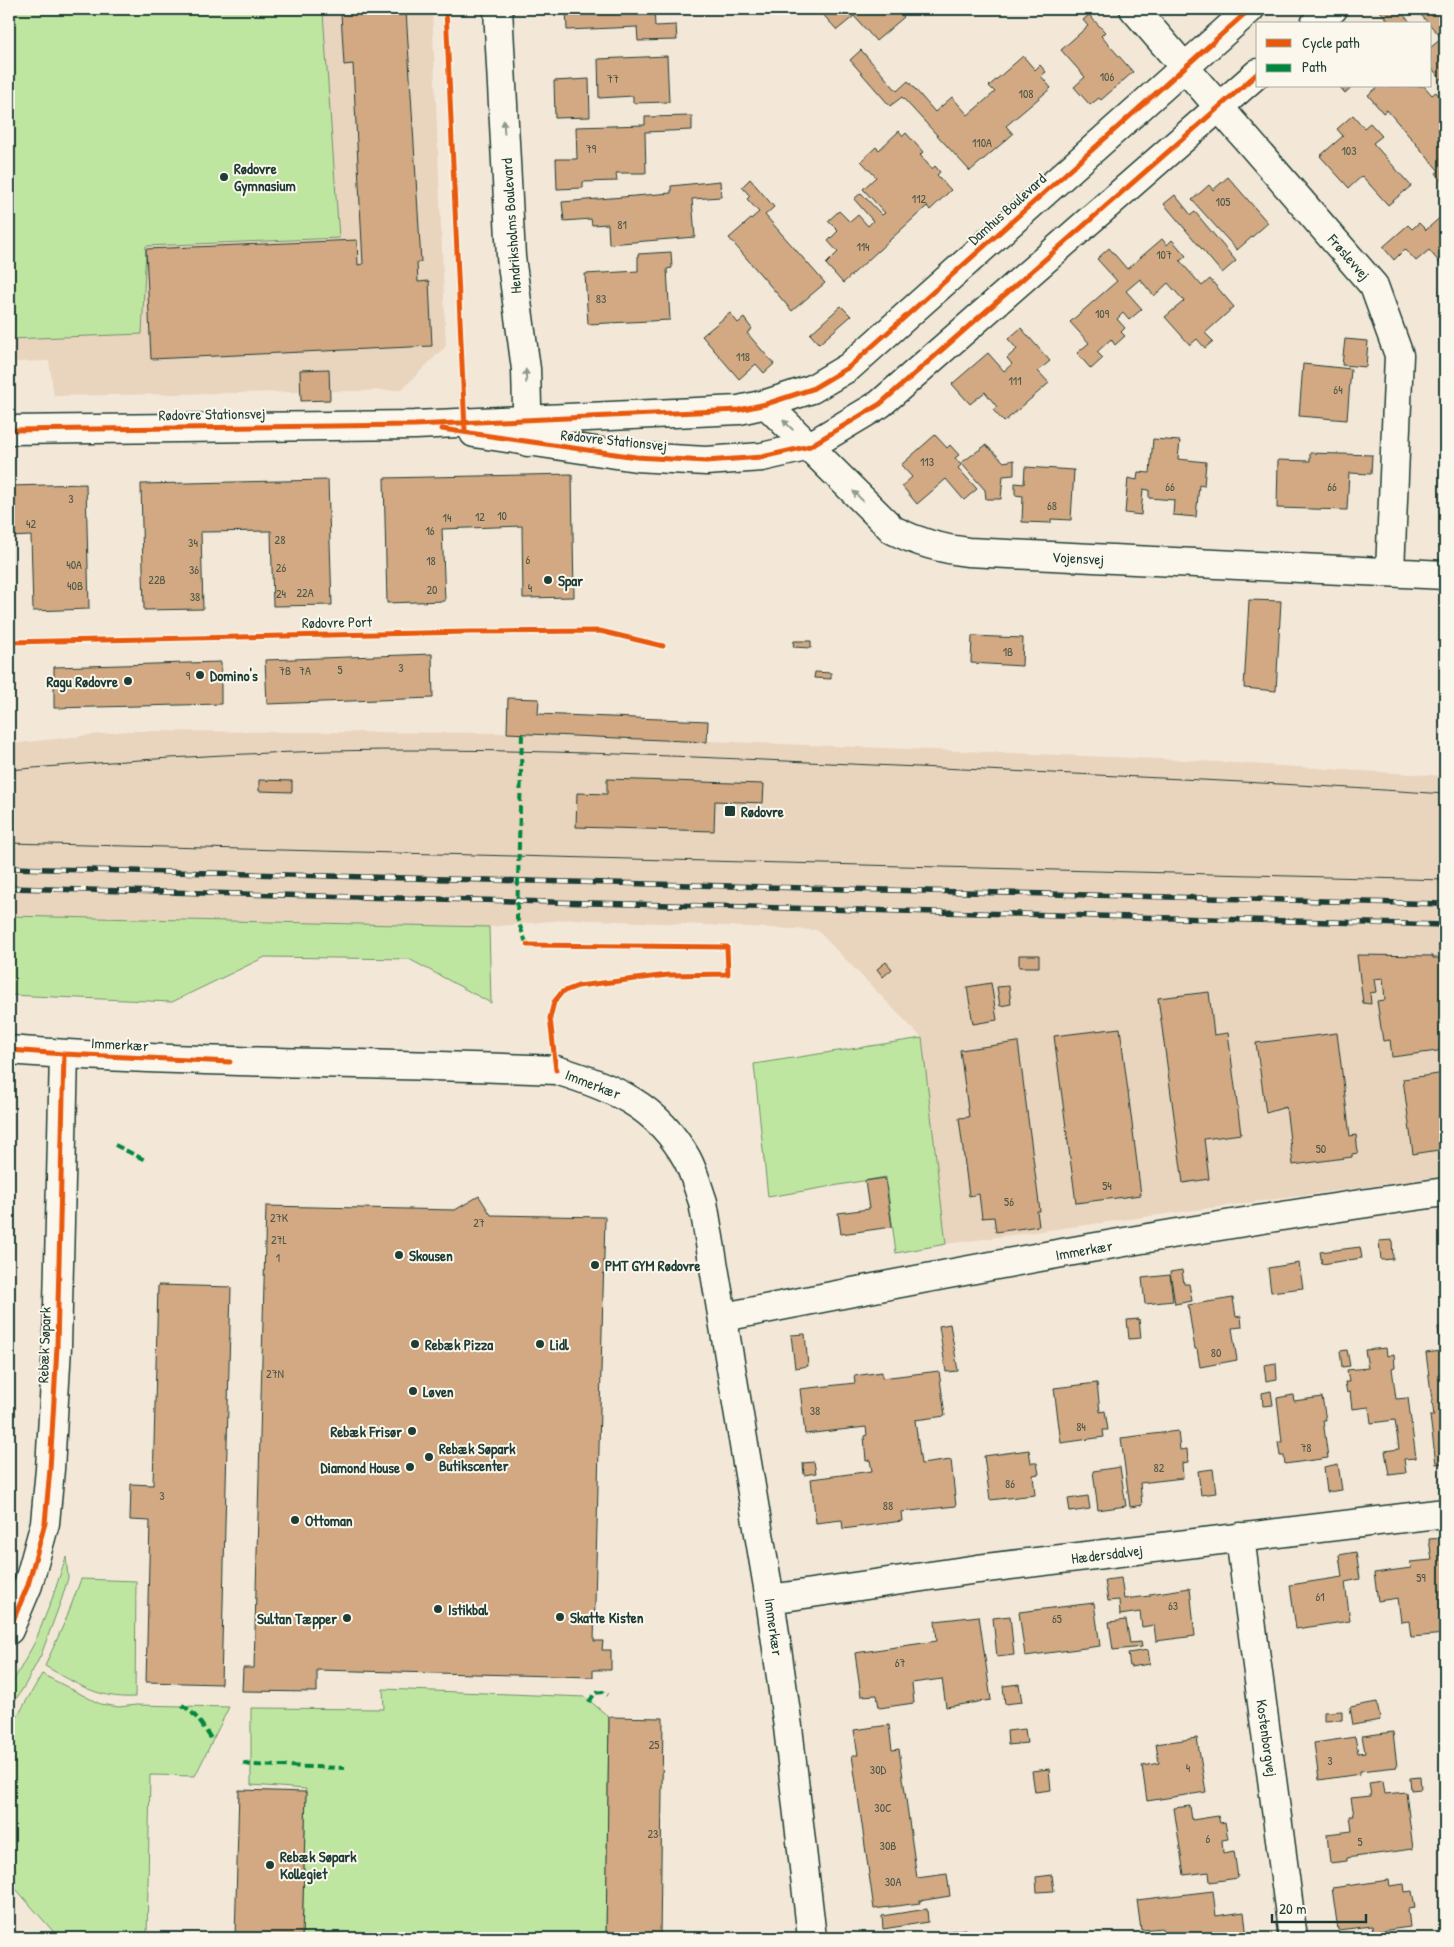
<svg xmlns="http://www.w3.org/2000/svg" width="1454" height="1947" font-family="'Patrick Hand',sans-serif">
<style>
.built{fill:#e9d4be}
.green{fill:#bfe6a1;stroke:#6f926a}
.building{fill:#d2a983;stroke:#1f3d34}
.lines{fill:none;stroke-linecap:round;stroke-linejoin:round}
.minor-casing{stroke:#1f3d34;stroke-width:31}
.tertiary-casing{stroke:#1f3d34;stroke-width:31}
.minor{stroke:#fbf7ec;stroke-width:28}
.tertiary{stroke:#fbf7ec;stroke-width:28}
.tram{stroke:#1f3d34;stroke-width:1}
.rail-casing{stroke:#1f3d34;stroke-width:5.5}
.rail{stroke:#fbf7ec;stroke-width:4;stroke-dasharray:11;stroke-linecap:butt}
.quiet{stroke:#00873e;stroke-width:4;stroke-dasharray:8 4;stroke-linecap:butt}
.cycleway-casing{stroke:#fbf7ec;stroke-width:8}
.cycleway{stroke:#e8590c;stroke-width:5}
.oneway{fill:#8d9a90}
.poi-dot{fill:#1f3d34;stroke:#fbf7ec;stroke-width:2}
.labels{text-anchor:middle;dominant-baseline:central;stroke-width:4;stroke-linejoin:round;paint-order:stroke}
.number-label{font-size:12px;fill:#4c5848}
.poi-label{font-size:15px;font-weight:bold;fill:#1f3d34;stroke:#fbf7ec;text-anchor:start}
.street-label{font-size:15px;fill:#1f3d34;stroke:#fbf7ec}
</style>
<rect width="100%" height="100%" fill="#f3e7d7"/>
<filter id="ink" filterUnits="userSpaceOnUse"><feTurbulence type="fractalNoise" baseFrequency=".02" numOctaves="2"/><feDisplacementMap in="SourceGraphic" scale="10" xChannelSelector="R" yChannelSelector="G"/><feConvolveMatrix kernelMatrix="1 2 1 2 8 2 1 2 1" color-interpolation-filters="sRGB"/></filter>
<g filter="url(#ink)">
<!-- built -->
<path class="built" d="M9 9H432L446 346 401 390 54 396 49 361 9 362Z
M128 731 507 733 1184 760 1445 776V1176L946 1244 922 1038 817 930 572 919 489 927 9 916V744Z"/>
<!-- green -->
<path class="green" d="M9 9H315L316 13H323L339 238 146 246 142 334 9 339Z
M9 916 489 927 491 1003 409 959 265 957 172 1002 9 995Z
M922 1038 946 1244 896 1253 886 1177 768 1197 754 1064Z
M66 1557 68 1578 62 1598 41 1655 25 1685 9 1710V1689L35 1642 52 1599Z
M81 1579 136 1581 135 1697C97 1699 76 1683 45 1666L66 1619Z
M42 1674 100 1704 119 1707 136 1705 229 1707 195 1776 150 1775 147 1938H59L9 1881V1731Z
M383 1689 585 1697 609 1717 606 1938H302L306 1789 251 1785V1708L384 1709Z"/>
<!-- building -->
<path class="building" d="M350 9 406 10 421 262H417L418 282 429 281 432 346 151 359 146 249 357 240 358 265 363 264 353 64 344 65 341 13H350Z
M566 9H654L655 26 676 25 677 40 638 41 637 27 567 30Z
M818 9H896L904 17 876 41 854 16 837 30Z
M1383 9H1398L1412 24H1391L1380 11Z
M1428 9H1445V84L1430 66V48L1442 38 1421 15Z
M1089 15 1105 32 1101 36 1133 72 1101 100 1099 98 1090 105 1074 87 1085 77 1061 50 1088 26 1083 20Z
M861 50 897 91 908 81 935 112 952 97 968 115 995 92 989 86 1023 56 1035 70 1040 65 1046 72 1041 76 1051 88 1006 126 1013 134 970 171 902 97 890 106 850 60Z
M667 56 669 102 633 103V96L599 98 598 59Z
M589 79 590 117 555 118 554 81Z
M1445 85V98L1439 91Z
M1339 86H1353L1345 93Z
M1379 86H1424L1432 95 1436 92 1445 103V184L1436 173 1439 171 1387 110 1383 113 1368 95Z
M1353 115 1364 128 1370 123 1382 136 1373 143 1411 186 1388 205 1362 176 1349 188 1320 156 1343 136 1337 129Z
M692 116V130L645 132 646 173H616L617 181 583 182V188L557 189 556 159H577L576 127 645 125V117Z
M899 131 903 136 906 133 923 152 920 155 932 169 935 166 940 172 937 175 951 190 930 210 927 206 843 283 826 264 838 252 828 241 838 231 828 221 839 211 850 222 858 215 868 226 873 221 854 199 861 193 882 215 885 213 863 189 876 177 861 161 876 147 879 150Z
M1228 177 1268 223 1237 250 1192 200 1209 185 1213 190Z
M750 179 774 207 765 215 825 283 792 311 729 238 759 212 747 199 750 196 742 187Z
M720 181 721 197 692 199 695 237 609 244 608 224 592 225 591 219 564 221 562 202 671 193V186Z
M1175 195 1191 215 1195 212 1236 261 1222 273 1164 204Z
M1445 213V269L1429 250 1416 261 1405 249 1394 260 1383 247 1408 225 1412 229 1419 223 1426 230Z
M1162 239 1167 245 1172 240 1186 256 1180 261 1202 286 1210 279 1234 307 1205 333 1213 341 1205 348 1197 339 1190 345 1165 317 1184 301 1168 283 1154 296 1140 279 1126 291 1142 309 1129 320 1123 313 1117 319 1125 328 1121 332 1125 336 1115 345 1111 339 1097 352 1103 358 1091 369 1077 353 1089 343 1070 322 1117 281 1097 259 1109 248 1127 269Z
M671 252 672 268 667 269 670 320 588 324 585 274 638 271V254Z
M841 306 851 316 819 344 810 334Z
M730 313 738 323 744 318 752 329 747 333 774 364 764 373 756 364 739 379 702 336Z
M1021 328 1050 361 1038 371 1049 383 1004 422 993 410 997 407 985 392 970 404 952 384 988 353 1004 371 1012 364 1007 358 1017 349 1008 339Z
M1345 339 1368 341 1366 367 1342 365Z
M1303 364 1351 369 1347 420 1299 416Z
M329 369 330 400 301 401 300 370Z
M935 435 947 448 950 445 959 455 955 458 961 465 958 468 977 489 964 500 946 479 917 504 902 486 912 477 901 465Z
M1153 439 1180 441 1178 459 1206 462 1204 486 1199 485 1196 517 1173 515 1174 500 1149 498V490L1143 489 1141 515 1125 513 1128 478 1137 480 1138 472 1150 473Z
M986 445 1004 462 1014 460V475L1003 476 1001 499H986L985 490 961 463Z
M1310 453 1372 455 1371 474 1349 473 1347 510 1277 508 1278 460 1310 461Z
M1025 467 1074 470 1071 520 1051 519V523L1022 522 1023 496 1015 495V483L1024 484Z
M572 474 574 597 523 598 522 526 442 529 445 601 387 603 384 478Z
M328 480 332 605 273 606 271 531 201 532 203 609 144 610 141 484Z
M86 484 89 609 33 611 31 536 9 537V486Z
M1249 600 1281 601 1276 691 1244 688Z
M972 636 1023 638 1022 666 971 663Z
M794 641H811V648L793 647Z
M432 654 433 698 267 704 265 660Z
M221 662V704L54 708V667Z
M815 672 831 673V679L814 678Z
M508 698 539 699 538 714 708 721 707 742 507 733Z
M607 779 764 784 763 803 715 801 714 831 576 827 577 793 607 794Z
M259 780 292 781V792L259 791Z
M1019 955H1039V967H1019Z
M1357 955 1433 956V958H1445V1050L1392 1057 1390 1040 1383 1041 1377 1001 1385 1000 1383 978 1374 979 1376 992 1370 993 1371 1004 1363 1003Z
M886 962 892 969 883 977 877 969Z
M991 983 997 1020 973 1024 967 987Z
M1009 986 1011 1004 1000 1006 997 987Z
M1209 992 1214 1035 1228 1033 1241 1134 1204 1139 1209 1179 1183 1183 1158 998Z
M1120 1028 1141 1195 1076 1203 1054 1036Z
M1337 1033 1350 1136 1356 1135 1358 1153 1352 1154V1157L1293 1165 1286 1107 1266 1113 1256 1043Z
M1018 1042 1040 1211H1037L1039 1226 996 1232 994 1217 982 1218 979 1194 969 1196 959 1118 969 1117 960 1050Z
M1445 1073V1149L1413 1154 1403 1079Z
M885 1178 892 1227 841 1234 838 1213 869 1209 865 1181Z
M479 1196 491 1215 605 1217 594 1641H603L602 1650H611V1670H593V1677L317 1670V1692L242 1691 243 1668H254L266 1206 455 1210Z
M1392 1240 1393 1259 1381 1260 1379 1241Z
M1360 1247 1362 1258 1322 1264 1320 1252Z
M1299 1263 1303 1288 1271 1292 1268 1268Z
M1182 1270 1184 1284H1189L1192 1301 1175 1304 1170 1272Z
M1170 1275 1173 1301 1145 1304 1142 1278Z
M158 1285 231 1287 221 1684 146 1682 150 1521 130 1520 131 1484 153 1485Z
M1233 1298 1236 1317 1241 1316 1242 1327 1232 1328 1237 1360 1200 1367 1197 1349H1195L1188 1305Z
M1139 1319 1141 1338 1129 1339 1127 1320Z
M950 1324 958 1371 946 1372 939 1326Z
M1445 1326V1463L1436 1464 1430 1416H1434L1426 1353 1441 1351 1438 1327Z
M805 1334 808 1366 795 1368 791 1335Z
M1386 1348 1387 1356 1394 1354 1395 1367 1392 1368 1396 1399 1408 1398 1416 1458 1404 1459 1406 1473 1389 1475 1385 1451 1399 1449 1395 1420 1371 1423 1369 1407 1352 1409 1350 1392 1347 1393 1345 1382H1349L1347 1370 1368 1368 1365 1350Z
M1347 1350 1350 1366 1342 1367 1340 1351Z
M1276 1363 1277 1379 1266 1381 1264 1365Z
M939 1371 945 1416 915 1420 921 1464 951 1460 956 1506 901 1512 902 1521 843 1529 842 1520 816 1523 811 1479 872 1471 870 1460 866 1461 864 1436 867 1435 866 1427 805 1434 800 1389 855 1383 854 1376 882 1372V1378Z
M1097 1383 1100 1412 1105 1411 1108 1430H1103L1104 1437 1061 1443 1054 1388Z
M1271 1391 1273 1405 1263 1406 1262 1393Z
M1293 1395 1294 1401 1322 1397 1326 1420H1323L1328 1458 1285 1464 1284 1456H1280L1278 1442H1282L1277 1398Z
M1178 1431 1180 1450 1187 1449 1188 1462 1182 1463 1183 1478 1140 1483 1142 1505 1130 1507 1121 1438Z
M1029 1450 1031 1463H1037L1039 1474 1033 1475 1035 1495 990 1500 984 1456Z
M814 1462 816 1473 804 1475 803 1463Z
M1338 1464 1342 1490 1327 1492 1324 1467Z
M1120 1467 1126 1506 1098 1510 1093 1471Z
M1213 1469 1216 1493 1201 1495 1198 1471Z
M1088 1496 1090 1509 1070 1512 1068 1499Z
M1445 1538V1611H1444L1445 1634 1411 1637 1409 1621 1401 1622 1398 1598 1378 1601 1374 1573 1411 1568 1410 1562 1432 1560 1429 1539Z
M1356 1552 1360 1579 1345 1582 1350 1621 1296 1629 1290 1585 1342 1577 1339 1555Z
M1121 1578 1124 1599 1150 1596V1594L1190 1588 1195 1636 1156 1641 1154 1625 1142 1627 1140 1612 1120 1615 1119 1600 1108 1601 1105 1580Z
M1094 1603 1100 1646 1025 1656 1019 1612Z
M979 1616 991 1700 946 1707 942 1679 912 1683 914 1703 879 1708 877 1695 861 1696 855 1653 937 1641 935 1621Z
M1010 1616 1014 1655 997 1657 993 1618Z
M1126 1620 1130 1643 1141 1642 1142 1647 1113 1650 1109 1622Z
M1148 1650 1150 1664 1130 1667 1128 1653Z
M1019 1684 1022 1702 1005 1704 1003 1686Z
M1377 1702 1380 1720 1353 1725 1350 1707Z
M1342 1711V1720L1324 1721V1712Z
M609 1717 663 1718 660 1938H606Z
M889 1725 892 1750 899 1749 917 1878 947 1874 950 1896 919 1901 920 1903 874 1909 852 1755H858L854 1730Z
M1025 1729 1027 1743 1008 1745 1007 1731Z
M1393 1732 1397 1767 1360 1771V1774L1319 1780 1314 1743 1355 1737 1358 1753 1365 1752 1362 1736Z
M1197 1738 1206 1792 1147 1801 1142 1766 1159 1763 1156 1744Z
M1049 1769 1051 1790 1035 1792 1032 1771Z
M1420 1777 1421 1789 1411 1790 1410 1778Z
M1383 1781 1385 1794 1406 1792 1413 1849 1347 1858V1861L1330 1863 1327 1834 1352 1831 1350 1816H1354L1351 1798 1371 1796 1369 1783Z
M239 1790 306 1792 302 1938H235Z
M1190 1806 1192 1820 1218 1816 1220 1823 1225 1822 1228 1839 1222 1840 1223 1853 1234 1851 1238 1878 1210 1882 1209 1872 1184 1875 1174 1808Z
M1052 1875 1054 1891 1037 1892 1036 1877Z
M1389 1880 1390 1886 1404 1884 1405 1892 1412 1891 1415 1908 1408 1909 1410 1927 1373 1932 1372 1926 1338 1930 1332 1888Z
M1213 1891 1216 1916 1244 1912 1247 1938H1163L1162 1928 1141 1930 1137 1900Z
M927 1909 928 1922 883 1929 882 1916Z
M965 1929V1933L981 1931 982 1938H900Z"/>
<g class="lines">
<!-- minor casing -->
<g class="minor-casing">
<path id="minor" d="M498 9 511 257 526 369 528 442
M1134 9 1374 286 1399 355 1390 572
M766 404 893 530C917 542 941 549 968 552L1445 575
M9 1050C191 1064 374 1062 556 1070 612 1087 657 1105 687 1159 694 1172 698 1188 703 1202L770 1599 788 1727 812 1938
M724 1317C963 1270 1203 1225 1445 1192
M1240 1537 1293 1938
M770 1599 978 1569 1445 1513
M9 1630 28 1585 45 1523 50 1469 57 1347 64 1054"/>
</g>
<!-- tertiary casing -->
<g class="tertiary-casing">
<path id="tertiary" d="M1315 24 1333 9
M9 430 415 425 739 410 766 404 812 389 849 367 1250 9
M474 433 636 457 706 461 762 457 810 446 880 404 1258 73"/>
</g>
<!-- minor -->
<use href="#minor" class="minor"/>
<!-- tertiary -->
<use href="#tertiary" class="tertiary"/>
<!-- tram -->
<path class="tram" d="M9 770C150 758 292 749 435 750 596 751 757 760 918 767 1094 775 1270 782 1445 794
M9 843 1445 880"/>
<!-- rail casing -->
<g class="rail-casing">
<path id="rail" d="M9 868 1445 904
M9 888 1445 925"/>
</g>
<!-- rail -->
<use href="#rail" class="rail"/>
<!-- quiet -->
<path class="quiet" d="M522 734 517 918 527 945
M115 1145 147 1161
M589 1702 595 1693 603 1692 608 1695
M182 1705C195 1712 204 1728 212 1740
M243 1763 251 1765 345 1768"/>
<!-- cycleway casing -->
<g class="cycleway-casing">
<path id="cycleway" d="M446 9 465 430
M442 429 636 457 706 461 762 457 810 446 880 404 1258 73
M9 430 415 425 739 410 766 404 812 389 849 367 1250 9
M9 642 469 632 600 631 663 646
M527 945 727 947 728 974 668 975 578 986 562 992 554 1002 550 1018 556 1070
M9 1050 64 1054 230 1062
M9 1630 28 1585 45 1523 50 1469 57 1347 64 1054"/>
</g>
<!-- cycleway -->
<use href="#cycleway" class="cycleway"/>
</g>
<!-- one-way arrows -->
<defs><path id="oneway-solid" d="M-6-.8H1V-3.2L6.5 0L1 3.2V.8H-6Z" transform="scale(1.25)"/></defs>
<g class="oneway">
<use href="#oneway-solid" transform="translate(504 127) rotate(-93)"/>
<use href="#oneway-solid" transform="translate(526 376) rotate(-92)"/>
<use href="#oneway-solid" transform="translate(788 425) rotate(-136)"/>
<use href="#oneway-solid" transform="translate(858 496) rotate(-136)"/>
</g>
</g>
<!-- markers -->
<g class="poi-dot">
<circle cx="224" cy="177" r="5"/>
<circle cx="548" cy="580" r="5"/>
<circle cx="200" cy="675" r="5"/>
<circle cx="128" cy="681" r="5"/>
<rect x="724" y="805" width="12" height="12" rx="2.5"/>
<circle cx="399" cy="1255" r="5"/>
<circle cx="595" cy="1265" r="5"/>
<circle cx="415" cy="1344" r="5"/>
<circle cx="540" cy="1344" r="5"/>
<circle cx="413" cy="1391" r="5"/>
<circle cx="412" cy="1431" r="5"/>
<circle cx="429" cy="1457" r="5"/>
<circle cx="410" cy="1467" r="5"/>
<circle cx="295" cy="1520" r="5"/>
<circle cx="438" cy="1609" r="5"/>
<circle cx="560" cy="1617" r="5"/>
<circle cx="347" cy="1618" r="5"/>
<circle cx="270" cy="1865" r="5"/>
</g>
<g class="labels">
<!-- number labels -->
<g class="number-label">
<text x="1107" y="76">106</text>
<text x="613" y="78">77</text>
<text x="1026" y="93">108</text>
<text x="982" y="142">110A</text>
<text x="591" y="148">79</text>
<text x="1349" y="150">103</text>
<text x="919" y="198">112</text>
<text x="1223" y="201">105</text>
<text x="622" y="224">81</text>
<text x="863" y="246">114</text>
<text x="1164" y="254">107</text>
<text x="601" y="298">83</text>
<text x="1102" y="313">109</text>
<text x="743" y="356">118</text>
<text x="1015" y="380">111</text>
<text x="1338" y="389">64</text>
<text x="927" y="461">113</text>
<text x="1170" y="486">66</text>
<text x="1332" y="486">66</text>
<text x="71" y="498">3</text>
<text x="1052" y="505">68</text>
<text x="502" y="515">10</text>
<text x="480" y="516">12</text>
<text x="447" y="517">14</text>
<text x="31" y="523">42</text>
<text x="430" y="530">16</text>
<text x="280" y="539">28</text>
<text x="193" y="542">34</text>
<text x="528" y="559">6</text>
<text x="431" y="560">18</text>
<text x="74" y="564">40A</text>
<text x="281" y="567">26</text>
<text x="194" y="569">36</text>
<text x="157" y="579">22B</text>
<text x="75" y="585">40B</text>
<text x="530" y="587">4</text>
<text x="432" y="589">20</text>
<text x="305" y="592">22A</text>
<text x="281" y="593">24</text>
<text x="195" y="596">38</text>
<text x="1008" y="651">1B</text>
<text x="401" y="667">3</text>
<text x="340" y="669">5</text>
<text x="285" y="670">7B</text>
<text x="305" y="670">7A</text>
<text x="188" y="675">9</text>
<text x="1321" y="1148">50</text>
<text x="1107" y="1185">54</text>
<text x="1009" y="1201">56</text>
<text x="279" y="1217">27K</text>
<text x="479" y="1222">27</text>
<text x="279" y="1239">27L</text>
<text x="278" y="1257">1</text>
<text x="1216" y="1352">80</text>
<text x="275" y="1373">27N</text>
<text x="815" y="1410">38</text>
<text x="1081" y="1426">84</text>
<text x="1306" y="1447">78</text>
<text x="1159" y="1467">82</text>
<text x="1010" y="1483">86</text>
<text x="162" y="1495">3</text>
<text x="888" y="1505">88</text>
<text x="1421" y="1577">59</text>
<text x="1320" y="1596">61</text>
<text x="1173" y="1605">63</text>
<text x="1057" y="1618">65</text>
<text x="900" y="1662">67</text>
<text x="654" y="1744">25</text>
<text x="1330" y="1760">3</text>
<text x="1188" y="1767">4</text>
<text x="878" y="1769">30D</text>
<text x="883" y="1807">30C</text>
<text x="653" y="1833">23</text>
<text x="1208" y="1838">6</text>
<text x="1360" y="1841">5</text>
<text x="888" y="1845">30B</text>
<text x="893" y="1881">30A</text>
</g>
<!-- poi labels -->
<g class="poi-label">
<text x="234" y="168">Rødovre<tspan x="234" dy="17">Gymnasium</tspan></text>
<text x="558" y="580">Spar</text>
<text x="210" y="675">Domino's</text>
<text x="118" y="681" text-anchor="end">Ragu Rødovre</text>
<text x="741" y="811">Rødovre</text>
<text x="409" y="1255">Skousen</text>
<text x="605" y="1265">PMT GYM Rødovre</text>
<text x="425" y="1344">Rebæk Pizza</text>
<text x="550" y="1344">Lidl</text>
<text x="423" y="1391">Løven</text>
<text x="402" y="1431" text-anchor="end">Rebæk Frisør</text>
<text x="439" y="1448">Rebæk Søpark<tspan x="439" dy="17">Butikscenter</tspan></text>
<text x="400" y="1467" text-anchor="end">Diamond House</text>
<text x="305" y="1520">Ottoman</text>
<text x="448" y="1609">Istikbal</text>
<text x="570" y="1617">Skatte Kisten</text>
<text x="337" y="1618" text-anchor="end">Sultan Tæpper</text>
<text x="280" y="1856">Rebæk Søpark<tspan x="280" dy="17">Kollegiet</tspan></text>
</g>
<!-- street labels -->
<g class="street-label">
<text transform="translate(1007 209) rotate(-42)">Damhus Boulevard</text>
<text transform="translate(511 226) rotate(-94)">Hendriksholms Boulevard</text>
<text transform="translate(1349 257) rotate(49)">Frøslevvej</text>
<text transform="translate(212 414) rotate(-1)">Rødovre Stationsvej</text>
<text transform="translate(614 440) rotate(6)">Rødovre Stationsvej</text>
<text transform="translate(1078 558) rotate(3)">Vojensvej</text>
<text transform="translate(337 622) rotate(-1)">Rødovre Port</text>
<text transform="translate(120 1044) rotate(3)">Immerkær</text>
<text transform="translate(593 1084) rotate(21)">Immerkær</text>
<text transform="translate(1084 1250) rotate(-10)">Immerkær</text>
<text transform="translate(44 1345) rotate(-88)">Rebæk Søpark</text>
<text transform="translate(1107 1554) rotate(-7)">Hædersdalvej</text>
<text transform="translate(774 1627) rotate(82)">Immerkær</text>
<text transform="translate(1267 1738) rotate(82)">Kostenborgvej</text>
</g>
</g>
<!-- margin -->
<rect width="1454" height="1947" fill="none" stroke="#fbf7ec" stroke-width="30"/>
<rect x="15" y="15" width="1424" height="1917" fill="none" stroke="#1f3d34" stroke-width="2" filter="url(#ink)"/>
<!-- legend -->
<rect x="1256" y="22" width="175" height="65" fill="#fbf7ec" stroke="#a3ada2"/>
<rect x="1266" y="39" width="25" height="8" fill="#e8590c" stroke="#a3ada2"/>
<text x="1302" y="48" font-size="15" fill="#1f3d34">Cycle path</text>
<rect x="1266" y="64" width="25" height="8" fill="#00873e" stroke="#a3ada2"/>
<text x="1302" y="72" font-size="15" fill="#1f3d34">Path</text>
<!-- scale -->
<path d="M1272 1914v8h94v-8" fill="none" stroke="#1f3d34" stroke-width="2.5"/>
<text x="1279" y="1914" font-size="15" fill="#1f3d34" stroke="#fbf7ec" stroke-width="4" paint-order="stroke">20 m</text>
</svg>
